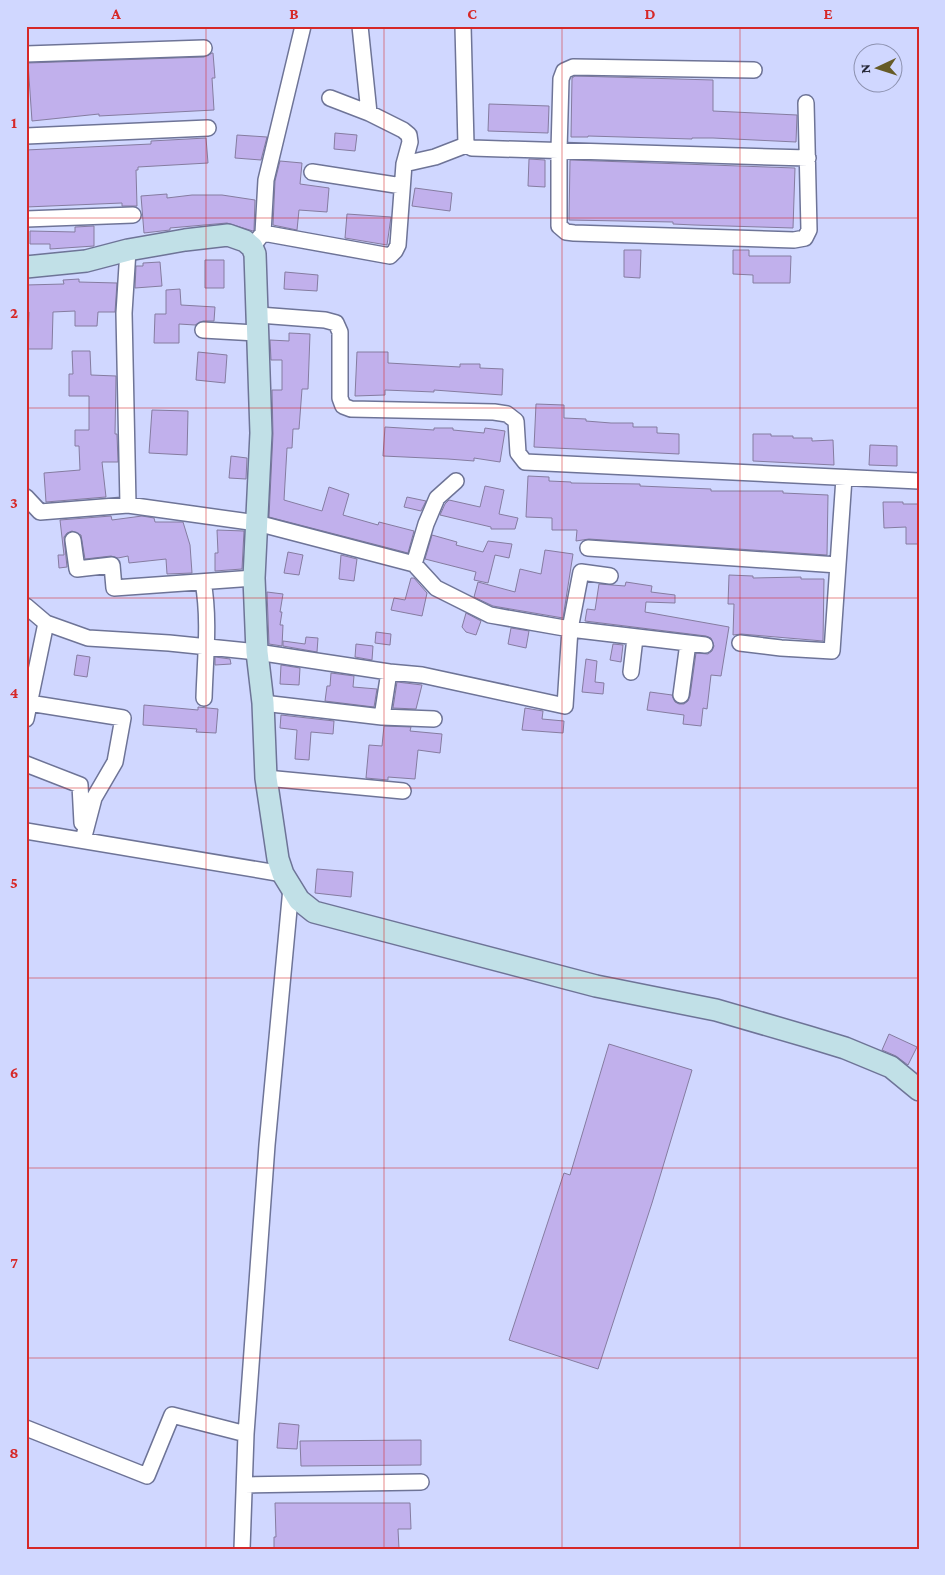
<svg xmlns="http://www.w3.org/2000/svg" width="945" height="1575" font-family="'Crimson Pro',serif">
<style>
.building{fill:#c1b0ec;stroke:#857ca0}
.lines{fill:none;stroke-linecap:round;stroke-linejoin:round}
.street-casing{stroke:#6e7497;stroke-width:18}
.secondary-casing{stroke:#6e7497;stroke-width:24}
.street{stroke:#fff;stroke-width:15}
.secondary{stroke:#c1e0e7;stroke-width:21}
.grid{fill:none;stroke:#d62828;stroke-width:1;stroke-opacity:0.55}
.neatline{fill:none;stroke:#d62828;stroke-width:2}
.grid-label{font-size:16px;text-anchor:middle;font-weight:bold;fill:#d62828}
</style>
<rect width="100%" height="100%" fill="#d0d7ff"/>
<!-- building -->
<path class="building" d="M212 53H213L215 78H212L214 110 99 116V114L32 121 28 63 204 57Z
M575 76 713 80V111L797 115 796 142 713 138H692V139L588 136V137H571L572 78Z
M489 104 549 106 548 133 488 131Z
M335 133 357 135 355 151 334 149Z
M237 135 267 137 261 160 235 158Z
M206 138 208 163 138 167V170H136L137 206H122V203L26 207V150L151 144V141Z
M529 159 545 160V187L528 186Z
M570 160 795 168 793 228 694 225 673 224V222L569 220Z
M280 161 302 163 300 184 329 188 327 212 299 210 297 230 273 225 275 181Z
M415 188 452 193 450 211 412 206Z
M167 194V198L192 195H222L255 200 254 230 253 231 227 223 170 228V230L144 233 141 196Z
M347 214 391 217 387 245 345 238Z
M94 226V246L50 249V244H30V231L75 232V227Z
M624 250H641L640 278 624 277Z
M733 250H749V256H791L790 283H753V275L733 274Z
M205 260H224V288H205Z
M160 262 162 286 135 288 136 266H143V263Z
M285 272 318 275 317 291 284 289Z
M79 279V282L117 283 115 312H98L97 326H75V311L53 312 52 349H28L29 312H26V285L64 284 63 280Z
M180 289 181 305 215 307 214 321H203L195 325 179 324V343H154L155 314H166V290Z
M289 333 310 334 308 389H302L299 429H293L292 448H287L284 500 322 511 329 487 349 494 343 515 378 525 379 522 414 531 408 553 269 517 273 434 272 390H282V360H271L270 340 289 341Z
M72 351H90L91 375 116 376 115 434H117L118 462H102L106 497 46 502 44 473 80 470 79 446H75V430H89V396H69V374H73Z
M198 352 227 355 225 383 196 380Z
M357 352H388V363L460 367V364H480V368L503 369 502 395 434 390V392L385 390V395L355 396Z
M536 404 564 405V418L586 419V421L611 423H633V427H657V433L679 434V454L534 447Z
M152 410 188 411 187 455 149 453Z
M385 427 434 430V428H453V430L484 433 485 428 505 431 500 462 474 458V461L448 459 383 456Z
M753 434H771V436H793V438H812V441L833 440 834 465 753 461Z
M870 445 897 446V466L869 465Z
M231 456 247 458 246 479 229 478Z
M528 476 549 477V481L571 482V483L640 484V486L711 489V491H783V493L828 495 827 555 589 539 576 541 577 530H552V518L526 517Z
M485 486 504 490 499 514 518 518 515 529H491V527L440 515 445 504 449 500 480 507Z
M407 497 426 501 421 511 404 507Z
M883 502H903V504H919V544H906V527L884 528Z
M111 516 112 520 142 516 154 518 155 522H183L190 545 192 573 167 574 166 559 129 563 128 556 118 558 111 556 85 559 81 535 72 531 67 533 64 537 67 567 59 568 58 555H64L60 520Z
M217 530 244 531 242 569 215 571V553H218Z
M432 535 457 542 456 545 483 552 488 541 512 544 509 558 495 555 488 583 474 580 476 572 425 559Z
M545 550 573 554 563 618 493 606 474 597 478 582 515 592 520 569 541 574Z
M288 552 303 555 299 575 284 573Z
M341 555 357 559 354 581 339 579Z
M729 575 753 576V578L801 577V579H824L823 641 741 634 733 635 734 604H728Z
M411 578H414L427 593 422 616 391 610 394 598 405 600Z
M626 582 652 586 651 592 675 595V603L646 602 645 612 729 627 721 676 711 675 707 709 703 708 701 726 683 724 684 715 647 710 650 692 672 695 675 702 679 704H684L688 701 690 696 696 653 708 654 712 651 714 646 711 638 706 636 585 621 587 609 595 610 599 584 625 586Z
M267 592 283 594 280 612H282L280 625H283L282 646 269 644Z
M466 613 481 621 476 635 466 632 462 627Z
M511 628 529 631 526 648 508 644Z
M376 632 391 634 390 645 375 643Z
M306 637 318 638 317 652 283 646V641L305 644Z
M356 644 373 646 372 660 355 657Z
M613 644 623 645 621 662 610 660Z
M77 655 90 657 87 677 74 675Z
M215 657 230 659 231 664 215 665Z
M586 659 597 661 595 682 604 683 603 694 582 692Z
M281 665 300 668 299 685 280 684Z
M331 673 354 676 353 687 377 689 374 707 325 701 327 686H330Z
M397 682 422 685 416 709 393 708Z
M144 705 198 710V707L218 709 216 733 196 732 197 729 143 725Z
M525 708 543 711 542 719 564 721 563 733 522 730Z
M281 715 334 721 333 734 311 732 309 760 295 759 297 730 280 728Z
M384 726 411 727 410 731 442 734 440 753 418 750 415 779 388 777V780L366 778 369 745 382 746Z
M317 869 353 872 351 897 315 893Z
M889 1034 917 1047 908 1065 896 1056 882 1050Z
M609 1044 692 1070 652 1203 598 1369 509 1340 564 1173 570 1175Z
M279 1423 299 1425 297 1449 277 1448Z
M421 1440V1465L301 1466 300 1441Z
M275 1503H410L411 1529H398L399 1549H274V1537H276Z"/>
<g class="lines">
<!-- street casing -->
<g class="street-casing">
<path id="street" d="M463 26 466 145 472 148 808 158
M26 54 204 48
M754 70 573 67 564 71 561 79 559 150V226L566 232 574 233 794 240 805 238 809 230 806 103
M330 98 369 113
M26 136 208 128
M404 164 435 157 466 145
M312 172 402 186
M26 219 133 215
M263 233 266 180 303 26
M252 247 263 233 390 256 395 251 398 245 404 164 410 142 409 135 403 130 369 113 360 26
M128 250 124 313 128 505
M259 315 325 320 336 323 340 332V398L343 406 351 409 494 412 507 414 516 421 518 453 525 462 919 481
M203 330 258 333
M26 497 40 512 128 505 257 523 414 564 426 524 437 498 456 481
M73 540 77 569 112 565 114 588 254 578
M588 548 838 565
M414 564 436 588 490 615 570 629 705 645
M203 582C210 619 205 661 204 698
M26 606 46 623 88 638 169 643 257 652 389 672 422 675 565 706 570 629 581 572 610 576
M740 643 781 648 832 651 844 478
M631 672 635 638
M681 695 688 643
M29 703 123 718 115 762 94 798 83 840
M263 703 382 717 434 719
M382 717 389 672
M26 719 46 623
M26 764 80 785 82 823
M266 778 403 791
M26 831 283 874
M26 1428 147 1476 172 1415 246 1434
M245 1485 421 1482
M242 1549 246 1434 267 1145 291 888"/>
</g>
<!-- secondary casing -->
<g class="secondary-casing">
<path id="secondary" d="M26 267 86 261 128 250 185 240 228 235 245 241 252 247 255 254 261 433 254 578 257 652 263 703 266 778 278 859 283 874 299 900 314 912 596 986 716 1010 809 1037 845 1048 891 1067 919 1090"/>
</g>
<!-- street -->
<use href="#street" class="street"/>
<!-- secondary -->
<use href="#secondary" class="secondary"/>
</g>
<!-- grid -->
<path class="grid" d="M206 26V1549M384 26V1549M562 26V1549M740 26V1549M26 218H919M26 408H919M26 598H919M26 788H919M26 978H919M26 1168H919M26 1358H919"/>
<!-- border -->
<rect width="945" height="1575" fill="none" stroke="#d0d7ff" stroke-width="55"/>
<!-- north arrow -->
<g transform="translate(878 68) rotate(266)"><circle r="24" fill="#d0d7ff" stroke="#8c91af"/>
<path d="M0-4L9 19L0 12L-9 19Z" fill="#665b27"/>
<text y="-8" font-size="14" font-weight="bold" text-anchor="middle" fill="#262837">N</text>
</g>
<rect x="28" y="28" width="890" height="1520" class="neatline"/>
<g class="grid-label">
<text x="116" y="19">A</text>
<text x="294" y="19">B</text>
<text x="472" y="19">C</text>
<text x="650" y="19">D</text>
<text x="828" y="19">E</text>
<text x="14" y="128">1</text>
<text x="14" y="318">2</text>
<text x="14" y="508">3</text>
<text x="14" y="698">4</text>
<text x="14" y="888">5</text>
<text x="14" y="1078">6</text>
<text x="14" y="1268">7</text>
<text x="14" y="1458">8</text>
</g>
</svg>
